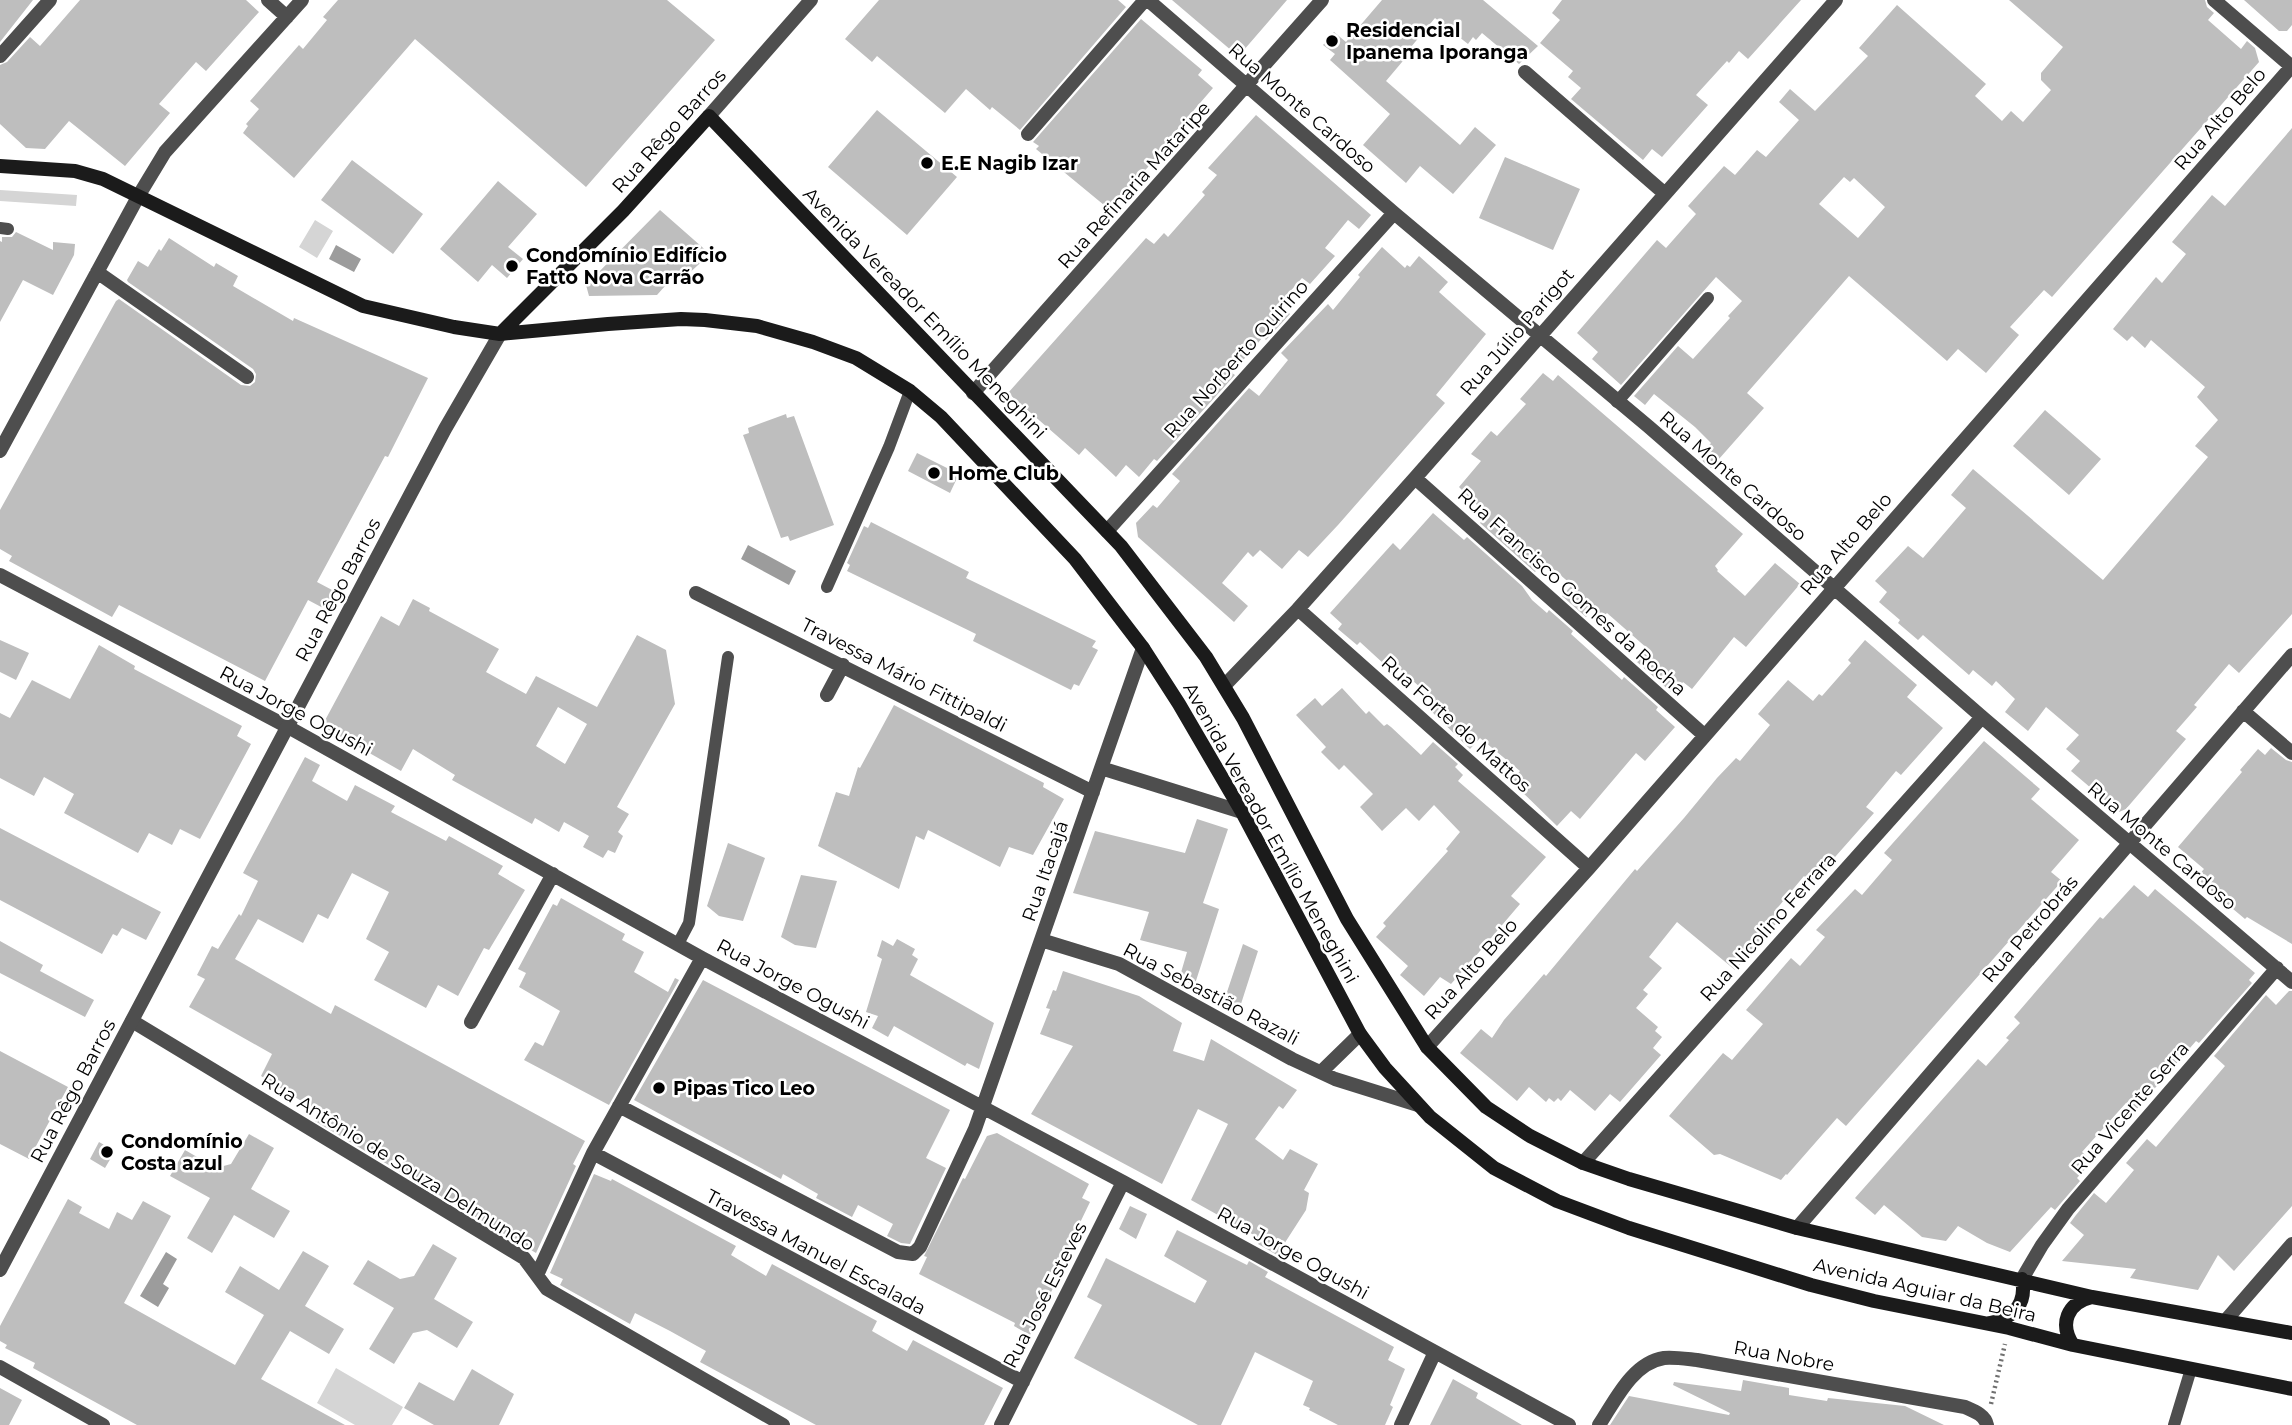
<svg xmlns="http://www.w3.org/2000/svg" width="2292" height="1425" font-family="Montserrat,sans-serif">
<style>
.green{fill:#d5d5d5}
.water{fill:#9c9c9c}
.building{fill:#bebebe;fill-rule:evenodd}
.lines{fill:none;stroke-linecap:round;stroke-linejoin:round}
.path{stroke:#707070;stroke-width:4.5;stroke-dasharray:2 3.5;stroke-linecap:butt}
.service{stroke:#4e4e4e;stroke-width:12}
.minor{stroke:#4e4e4e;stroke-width:14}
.tertiary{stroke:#4e4e4e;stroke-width:14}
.secondary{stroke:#1b1b1b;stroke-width:14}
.poi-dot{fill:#000;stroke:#fff;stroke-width:2.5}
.labels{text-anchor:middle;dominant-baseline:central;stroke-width:5;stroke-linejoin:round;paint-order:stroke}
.poi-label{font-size:19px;font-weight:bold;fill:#000;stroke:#fff;text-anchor:start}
.street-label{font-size:19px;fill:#000;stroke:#fff}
</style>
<rect width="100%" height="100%" fill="#fff"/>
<!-- green -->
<path class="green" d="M0 190 77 195 76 206 0 201Z
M315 220 333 231 317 258 299 247Z
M336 1368 403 1407 392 1425H355L317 1403Z"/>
<!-- water -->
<path class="water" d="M336 245 361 259 354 272 329 259Z
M748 545 796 571 789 585 741 559Z
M166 1252 177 1259 163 1284 169 1288 158 1307 140 1296Z"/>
<!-- building -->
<path class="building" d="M0 0H33L0 42Z
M80 0H246L259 12 206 71 196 62 159 104 170 113 125 166 69 121 45 149 26 148 0 124V65L7 62 30 37 40 46Z
M338 0H667L715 40 586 187 415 39 294 178 243 133 248 126 246 124 259 109 250 101 299 45 303 49 327 20 323 17Z
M879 0H1118L1126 7 1020 130 992 107 990 110 966 89 945 113 877 56 872 62 845 39Z
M1172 0H1287L1243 51H1232Z
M1382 0H1483L1538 46 1519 64 1482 33 1476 40 1473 37 1468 44 1435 18 1411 47 1413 49 1386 81 1460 145 1475 127 1496 145 1453 194 1420 166 1406 183 1363 145 1390 114 1330 60 1335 54 1323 45 1334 32 1346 42Z
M1562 0H1801L1748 59 1739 51 1729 63 1727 61 1696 95 1708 105 1662 157 1652 149 1643 160 1571 99 1581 88 1568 77 1573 71 1540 43 1560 20 1552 13Z
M2009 0H2205L2207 7 2214 13 2208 20 2241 49 2247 41 2255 48 2259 62 2052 297 2044 290 2010 327 2019 335 1986 373 1958 349 1947 361 1849 276 1747 393 1764 408 1711 468 1699 458 1711 443 1695 427 1654 394 1645 405 1634 396 1678 346 1693 359 1730 318 1728 316 1742 301 1716 277 1621 385 1592 359 1598 352 1577 333 1657 240 1666 248 1696 214 1688 206 1724 166 1735 175 1757 150 1766 157 1799 120 1779 102 1790 89 1815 111 1868 56 1859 48 1897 5 1986 84 1975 96 2002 121 2011 111 2023 122 2051 90 2041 80V73L2063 47ZM1844 177 1850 182 1854 178 1885 207 1858 238 1819 204Z
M2244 0H2292V25L2287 31H2279Z
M1141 19 1202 70 1198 75 1213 88 1169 139 1171 141 1110 210 1036 149 1039 146 1033 142Z
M877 110 957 177 907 235 828 167Z
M1256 115 1371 215 1359 229 1348 220 1325 248 1335 256 1310 284 1302 278 1279 304 1290 314 1266 340 1263 337 1232 373 1235 375 1157 461 1154 459 1139 477 1126 465 1116 477 1085 448 1079 455 1008 393 1146 238 1154 244 1164 233 1168 237 1205 195 1202 192 1217 175 1208 168Z
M2292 128V614L2239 673 2229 664 2194 705 2197 707 2176 731 2186 739 2126 809 2119 812 2071 771 2080 761 2066 749 2079 735 2046 707 2028 731 2005 712 2015 699 1996 681 1992 686 1973 670 1969 675 1923 635 1918 640 1898 623 1900 620 1879 602 1887 592 1875 581 1908 546 1923 558 1966 508 1951 495 1973 469 2103 580 2208 457 2195 446 2218 420 2197 397 2205 387 2151 340 2145 348 2132 336 2127 341 2113 329 2156 277 2162 283 2186 254 2172 242 2212 195 2225 206Z
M1505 157 1580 189 1553 250 1479 218Z
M352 160 423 214 393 254 321 200Z
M498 181 537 214 508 247 523 259 507 278 492 265 478 282 440 249Z
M660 210 710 254 685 277 683 275 678 281 673 277 657 295 589 296 586 285Z
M16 232 53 250V242L75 244 74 255 53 295 23 280 0 322V241L2 242V237H12Z
M169 238 214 267 216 263 238 276 233 286 293 321 294 318 428 378 388 457 385 456 317 582 334 591 325 609 308 600 265 681 119 605 112 617 9 561 12 556 0 549V510L116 301 119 299 241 385 250 386 255 382 256 374 253 369 128 282 127 280 138 261 148 267 159 249 161 251Z
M1382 247 1405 268 1407 265 1410 267 1419 256 1448 282 1439 292 1486 334 1436 395 1445 403 1338 525 1308 557 1299 550 1282 569 1260 550 1253 557 1248 552 1222 583 1248 606 1234 622 1138 537 1136 523 1153 505 1157 508 1180 481 1172 474 1249 388 1259 396 1288 360 1281 353 1328 304 1333 310 1360 277 1358 275Z
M1543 373 1553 381 1558 375 1743 534 1715 566 1718 570 1717 571 1745 596 1775 563 1800 584 1746 647 1734 637 1692 689 1683 682 1680 686 1678 684 1671 692 1637 662 1648 649 1607 613 1603 617 1593 609 1586 617 1562 596 1572 585 1544 561 1535 572 1480 523 1487 515 1459 487 1481 461 1471 454 1491 431 1497 436 1526 404 1520 399Z
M2045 410 2101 459 2069 495 2013 446Z
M786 414 787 418 794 416 834 525 790 541 788 536 781 538 743 435 749 433 748 428Z
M917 453 959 474 950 493 908 471Z
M1433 513 1464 540 1467 537 1522 586 1532 600 1547 613 1549 610 1573 631 1571 634 1622 680 1624 677 1658 707 1656 710 1675 727 1645 761 1636 753 1580 819 1571 811 1557 826 1511 781 1520 771 1480 738 1470 749 1428 708 1434 700 1389 659 1384 664 1360 642 1357 645 1338 629 1342 624 1330 613 1393 543 1400 550Z
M871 522 969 572 966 578 1096 641 1092 647 1098 650 1079 686 1074 684 1071 690 973 641 976 634 847 571 850 565 847 563 864 526 868 528Z
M413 599 430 608 429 611 499 649 486 672 526 694 536 676 597 707 637 635 666 650 675 704 617 807 629 814 618 832 623 836 615 853 608 850 603 858 583 847 589 836 564 822 559 832 535 818 532 824 452 780 455 775 413 749 401 771 322 726 381 616 399 626ZM558 707 587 724 565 764 536 746Z
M0 640 29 653 16 680 0 672Z
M1865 640 1917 685 1907 697 1943 728 1901 775 1896 771 1866 807 1874 813 1812 883 1804 876 1774 912 1781 918 1735 970 1677 922 1649 957 1662 968 1643 990 1648 994 1636 1008 1658 1027 1655 1031 1662 1037 1653 1048 1661 1055 1620 1102 1610 1094 1595 1111 1570 1090 1561 1101 1558 1098 1554 1102 1549 1098 1546 1102 1529 1087 1517 1101 1460 1053 1481 1029 1492 1038 1504 1020 1544 974 1546 976 1635 869 1637 871 1684 818 1717 778 1736 758 1740 761 1770 725 1758 714 1788 680 1813 701 1819 694 1822 696 1851 663 1848 660Z
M99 645 135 666 134 669 242 726 237 736 251 744 200 839 180 829 172 845 149 833 138 853 64 813 74 794 44 777 34 796 0 778V713L10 718 32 680 70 699Z
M1342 688 1366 714 1369 711 1384 726 1387 724 1391 727 1421 755 1433 742 1458 764 1455 767 1463 775 1458 781 1546 857 1511 896 1520 904 1474 958 1451 984 1440 977 1424 996 1400 975 1408 966 1376 937 1386 926 1383 923 1448 851 1446 849 1460 832 1434 805 1419 821 1406 808 1382 831 1360 807 1373 794 1344 765 1339 770 1321 752 1326 747 1296 715 1315 698 1322 706Z
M894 705 1044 783 1043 787 1064 799 1033 855 1009 847 1000 867 928 830 924 840 916 836 899 889 818 846 836 792 849 796 858 767 860 768Z
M1984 741 2040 789 2031 799 2079 840 2051 872 2062 881 1846 1126 1837 1118 1787 1175 1786 1174 1781 1180 1720 1154 1714 1155 1669 1116 1723 1053 1732 1060 1763 1024 1746 1010 1791 958 1800 966 1825 937 1816 930 1855 889 1862 895 1892 860 1884 853Z
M2271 748 2286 760 2292 762V944L2247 917 2245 919 2196 878 2204 869 2178 847 2242 772 2240 770 2258 749 2265 755Z
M305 757 320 765 312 781 347 801 355 785 395 806 391 812 446 841 449 836 503 866 498 874 525 890 489 950 484 948 458 996 438 985 426 1008 374 980 389 952 366 939 389 892 352 873 328 919 318 914 303 943 258 919 235 959 331 1014 335 1005 585 1141 573 1164 576 1166 536 1253 315 1121 319 1112 261 1076 272 1054 189 1007 205 979 197 975 212 946 218 949 239 914 241 916 258 881 243 873Z
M1197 819 1228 829 1203 903 1219 909 1194 987 1180 976 1187 952 1140 940 1149 912 1073 893 1095 831 1185 853Z
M0 828 161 912 146 940 122 928 117 936 113 934 102 954 0 900Z
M728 843 765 858 743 921 719 916 707 906Z
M801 875 837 881 816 948 795 945 781 937Z
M2134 885 2148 897 2155 889 2255 973 2249 980 2252 983 2199 1043 2196 1041 2135 1111 2126 1103 2082 1152 2092 1161 2077 1178 2080 1181 2055 1210 2051 1207 2010 1252 1987 1243 1958 1226 1946 1241 1922 1237 1884 1205 1875 1215 1855 1198 1978 1059 1986 1066 2009 1040 2006 1038 2020 1023 2014 1017 2100 917 2103 919Z
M561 898 625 934 622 940 644 952 634 972 668 992 675 978 679 980 609 1105 524 1060 535 1042 543 1046 560 1011 519 987 526 973 518 969 553 904 557 906Z
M897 939 915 949 912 955 918 959 910 975 994 1023 979 1069 967 1063 965 1066 894 1026 888 1037 872 1028 878 1016 866 1012 882 959 877 956 882 940 893 946Z
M0 941 43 965 40 971 94 1000 85 1017 0 973Z
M1243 944 1258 951 1240 1007 1224 1001Z
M1063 971 1139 996 1182 1023 1173 1051 1204 1061 1211 1039 1297 1090 1283 1109 1279 1106 1255 1139 1283 1160 1290 1149 1318 1164 1304 1190 1309 1193 1306 1210 1277 1255 1258 1244 1261 1239 1191 1200 1228 1124 1198 1109 1162 1184 1031 1114 1073 1046 1040 1034 1050 1009 1046 1008 1053 990 1056 991Z
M703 980 950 1110 926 1158 946 1168 910 1244 901 1243 887 1236 893 1224 858 1205 852 1217 816 1198 818 1194 783 1174 781 1179 634 1100Z
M2289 991H2292V1206L2234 1271 2218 1255 2198 1290 2130 1278 2136 1269 2062 1261 2084 1235 2070 1223 2076 1215 2094 1193 2106 1203 2134 1170 2126 1163 2147 1139 2156 1147 2225 1066 2214 1056 2266 995 2276 1005Z
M0 1051 68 1087 29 1159 0 1144Z
M997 1133 1089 1184 1082 1198 1090 1202 1076 1231 1080 1233 1030 1335 1014 1326 1015 1323 919 1274 927 1257 924 1256 963 1178 965 1179 987 1136Z
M249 1134 274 1148 251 1189 290 1211 274 1238 234 1215 212 1253 187 1238 210 1198 170 1176 185 1150 216 1168 231 1164Z
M99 1142 115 1151 105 1168 90 1159Z
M594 1174 611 1181 612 1179 736 1246 731 1255 766 1276 772 1264 877 1321 872 1331 907 1351 913 1340 1003 1388 984 1425H816L700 1362 706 1351 670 1331 635 1313 630 1324 560 1285 563 1279 550 1273Z
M68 1199 82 1207 79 1213 109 1229 117 1212 132 1220 143 1201 171 1216 124 1303 235 1365 264 1315 225 1292 240 1266 279 1290 303 1251 329 1266 305 1306 344 1329 329 1354 290 1331 261 1379 345 1425H137L33 1368 35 1363 5 1348 7 1345 0 1341V1326Z
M1130 1206 1147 1214 1136 1239 1119 1229Z
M1177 1230 1247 1265 1249 1261 1268 1272 1265 1277 1394 1347 1388 1360 1405 1369 1390 1405 1393 1407 1385 1425H1338L1309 1410 1310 1408 1303 1405 1313 1381 1255 1352 1221 1425H1198L1074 1358 1102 1305 1087 1297 1106 1258 1195 1303 1207 1281 1164 1256Z
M433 1244 457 1258 434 1299 473 1322 457 1348 427 1330 413 1333 394 1364 369 1349 394 1308 353 1284 368 1260 400 1279 414 1276Z
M472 1369 514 1394 499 1425H434L404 1408 419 1382 454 1401Z
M1453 1379 1478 1393 1476 1398 1522 1425H1430Z
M1743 1380 1789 1388V1395L1827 1401 1828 1398 1905 1406 1944 1425H1610L1629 1396 1729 1415 1730 1413 1673 1385 1674 1382 1741 1391Z
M0 1388 22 1400 9 1425H0Z"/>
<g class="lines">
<!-- path -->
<path class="path" d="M1991 1404 2005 1344"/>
<!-- service -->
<path class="service" d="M0 228 8 229
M1617 402 1708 298
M827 587 889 447 910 391
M678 944 689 923 728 657
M2174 1425 2191 1369"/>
<!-- minor -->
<path class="minor" d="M268 0 287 17
M1148 0 1394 213 1649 427 1982 717 2292 982
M2214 0 2292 67
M0 56 50 0
M1525 72 1664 193
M1028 134 1145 0
M97 272 247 377
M973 393 1322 0
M0 451 139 195 165 152 302 0
M1415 478 1704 735
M1107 531 1394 213
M0 575 288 727 702 958 1123 1182 1569 1425
M696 593 1093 792
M1298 609 1589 868
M1224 686 1298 609 1415 478 1836 0
M827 695 843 665
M2243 711 2292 753
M1101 768 1242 812
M1041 940 1119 964 1292 1059 1335 1079 1418 1105
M132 1021 524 1258 547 1289 783 1425
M471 1022 553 874
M1427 1047 1589 868 2292 66
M1321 1072 1360 1034
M619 1106 898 1252 913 1254 920 1247 975 1129 1143 648
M593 1153 1023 1382
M1583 1163 1982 717
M1797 1228 2292 655
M537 1275 593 1153 702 958
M2022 1279 2042 1245 2068 1209 2277 968
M2226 1320 2292 1244
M0 1367 103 1425
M1001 1425 1123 1182
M1401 1425 1435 1352
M1599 1425C1615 1401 1632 1363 1664 1358 1674 1357 1687 1359 1697 1360L1965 1407C1974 1411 1985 1415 1987 1425"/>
<!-- tertiary -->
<path class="tertiary" d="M709 116 811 0
M0 1270 445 429 500 334"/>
<!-- secondary -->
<path class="secondary" d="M0 166 75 171 103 179 363 306 454 327 500 334 608 324 681 319 705 320 757 326 813 342 856 358 910 391 941 417 1075 559 1143 648 1179 704 1242 812 1360 1034 1385 1068 1430 1117 1494 1168 1557 1201 1629 1228 1811 1285 1874 1301 2009 1328 2073 1345 2292 1389
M500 334 623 211 709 116 1121 546 1206 657 1243 718 1347 919 1427 1047 1486 1107 1530 1136 1583 1163 1629 1179 1797 1228 2092 1297 2292 1333
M1990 1323C2014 1318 2027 1304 2022 1279
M2073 1345C2059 1324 2067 1303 2092 1297"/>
</g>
<!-- markers -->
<g class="poi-dot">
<circle cx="1332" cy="41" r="7"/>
<circle cx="927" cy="163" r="7"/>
<circle cx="512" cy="266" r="7"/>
<circle cx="934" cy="473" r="7"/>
<circle cx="659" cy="1088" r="7"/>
<circle cx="107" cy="1152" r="7"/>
</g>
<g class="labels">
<!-- poi labels -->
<g class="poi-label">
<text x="1346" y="30">Residencial<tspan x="1346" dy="22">Ipanema Iporanga</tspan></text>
<text x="941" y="163">E.E Nagib Izar</text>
<text x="526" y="255">Condomínio Edifício<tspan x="526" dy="22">Fatto Nova Carrão</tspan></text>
<text x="948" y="473">Home Club</text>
<text x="673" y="1088">Pipas Tico Leo</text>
<text x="121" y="1141">Condomínio<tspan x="121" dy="22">Costa azul</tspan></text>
</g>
<!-- street labels -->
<g class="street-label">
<text transform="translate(1302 108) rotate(41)">Rua Monte Cardoso</text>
<text transform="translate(2220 119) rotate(-49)">Rua Alto Belo</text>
<text transform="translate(669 131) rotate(-48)">Rua Rêgo Barros</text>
<text transform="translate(1134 185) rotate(-48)">Rua Refinaria Mataripe</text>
<text transform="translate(925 313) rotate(46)">Avenida Vereador Emílio Meneghini</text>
<text transform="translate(1517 332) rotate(-49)">Rua Júlio Parigot</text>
<text transform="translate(1236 359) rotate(-48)">Rua Norberto Quirino</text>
<text transform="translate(1733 476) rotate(41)">Rua Monte Cardoso</text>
<text transform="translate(1846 544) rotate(-49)">Rua Alto Belo</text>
<text transform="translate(338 590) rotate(-62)">Rua Rêgo Barros</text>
<text transform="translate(1572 592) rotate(42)">Rua Francisco Gomes da Rocha</text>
<text transform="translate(904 675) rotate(27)">Travessa Mário Fittipaldi</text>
<text transform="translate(296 711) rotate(28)">Rua Jorge Ogushi</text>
<text transform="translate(1456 724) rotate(42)">Rua Forte do Mattos</text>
<text transform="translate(1271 833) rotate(61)">Avenida Vereador Emílio Meneghini</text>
<text transform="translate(2162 846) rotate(40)">Rua Monte Cardoso</text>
<text transform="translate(1045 871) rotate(-71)">Rua Itacajá</text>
<text transform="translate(1768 927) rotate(-48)">Rua Nicolino Ferrara</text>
<text transform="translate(2030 929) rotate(-49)">Rua Petrobrás</text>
<text transform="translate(1471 969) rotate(-48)">Rua Alto Belo</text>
<text transform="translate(793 984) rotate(28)">Rua Jorge Ogushi</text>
<text transform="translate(1211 994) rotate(28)">Rua Sebastião Razali</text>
<text transform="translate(73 1091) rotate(-62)">Rua Rêgo Barros</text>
<text transform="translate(2130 1108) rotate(-49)">Rua Vicente Serra</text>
<text transform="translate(398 1162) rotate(32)">Rua Antônio de Souza Delmundo</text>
<text transform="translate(816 1252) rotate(28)">Travessa Manuel Escalada</text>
<text transform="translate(1293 1253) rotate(29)">Rua Jorge Ogushi</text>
<text transform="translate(1925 1290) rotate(13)">Avenida Aguiar da Beira</text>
<text transform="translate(1045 1295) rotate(-63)">Rua José Esteves</text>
<text transform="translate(1784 1356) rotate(10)">Rua Nobre</text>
</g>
</g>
</svg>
